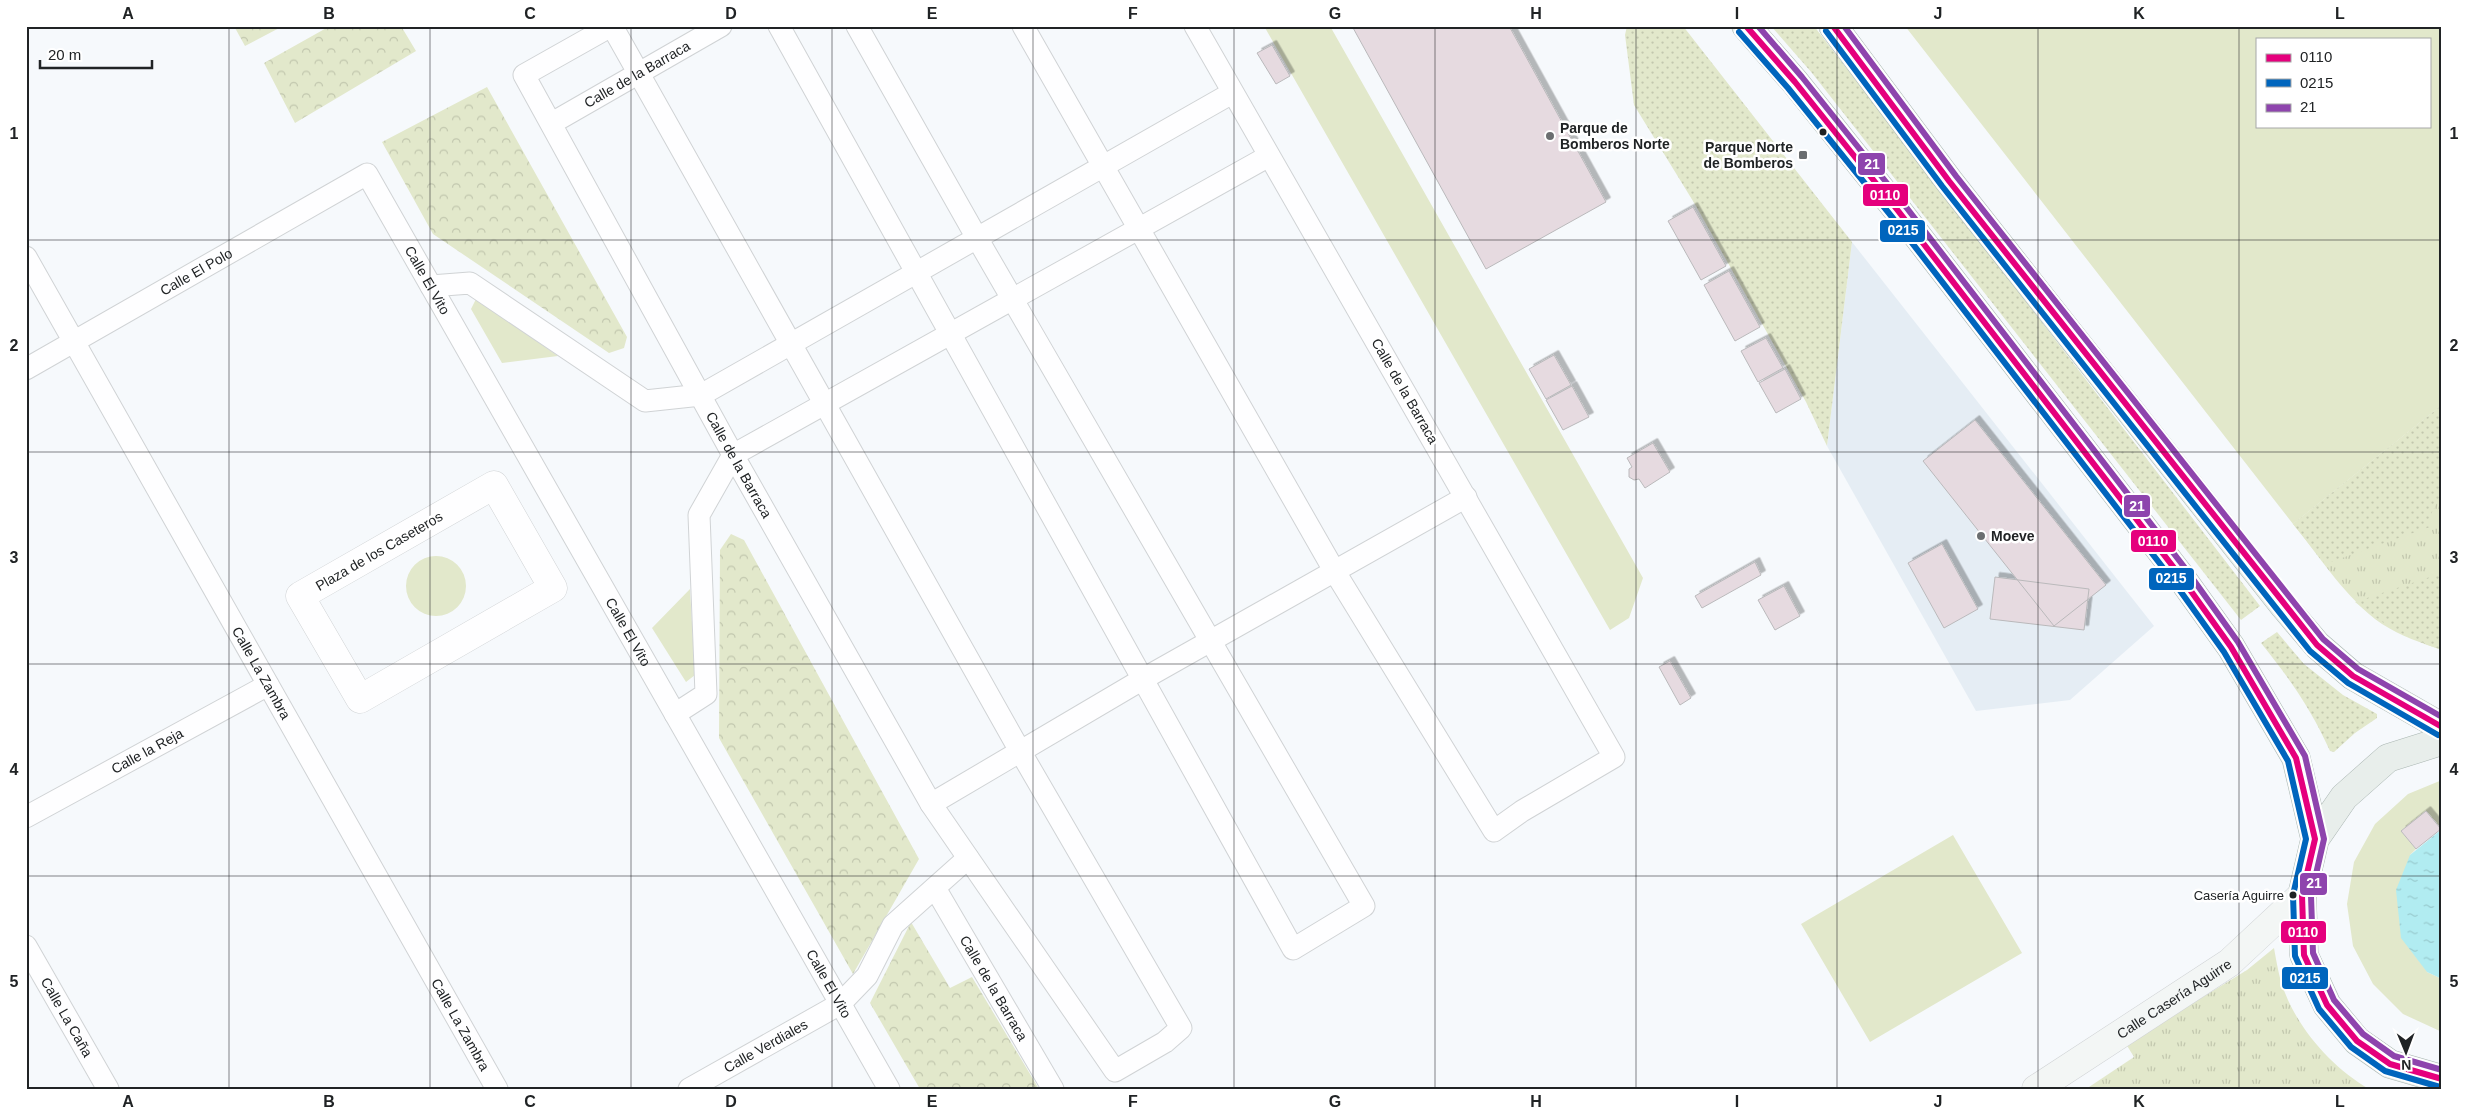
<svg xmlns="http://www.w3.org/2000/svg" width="2468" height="1115" font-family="Arial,sans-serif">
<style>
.built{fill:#e5edf4}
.grass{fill:#e2e8cb;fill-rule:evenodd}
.forest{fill:url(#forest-crowns)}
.park{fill:url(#park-tufts)}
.garden{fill:url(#garden-dots)}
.water{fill:url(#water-ripples)}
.building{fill:#e6dae0;stroke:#bab9bb;filter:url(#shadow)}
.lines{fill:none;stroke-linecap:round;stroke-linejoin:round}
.service-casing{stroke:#d0d3d5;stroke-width:23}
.pedestrian-casing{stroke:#d0d3d5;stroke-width:29}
.secondary-casing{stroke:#d0d3d5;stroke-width:29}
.primary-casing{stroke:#aab6b2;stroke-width:29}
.service{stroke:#fefeff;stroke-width:21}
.pedestrian{stroke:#fefeff;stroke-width:28}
.secondary{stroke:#f3f6f5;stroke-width:28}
.primary{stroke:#e8eeeb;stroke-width:28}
.bus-1-casing{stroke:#fff;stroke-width:10}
.bus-2-casing{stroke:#fff;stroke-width:10}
.bus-3-casing{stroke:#fff;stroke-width:10}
.bus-1{stroke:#e5007d;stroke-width:6}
.bus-2{stroke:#0065bd;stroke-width:6}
.bus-3{stroke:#8e44ad;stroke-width:6}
.grid{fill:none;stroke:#202325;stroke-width:1;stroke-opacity:0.55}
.bus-dot{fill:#202325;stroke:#fff;stroke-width:2}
.poi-dot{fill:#6b6e70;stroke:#fff;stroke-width:2}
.labels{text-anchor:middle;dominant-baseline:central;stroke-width:5;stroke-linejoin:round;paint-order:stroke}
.bus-label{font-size:13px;fill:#202325;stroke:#fff;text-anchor:end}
.street-label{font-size:14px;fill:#202325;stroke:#fff}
.poi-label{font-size:14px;font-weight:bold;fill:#202325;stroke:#fff;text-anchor:start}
.line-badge{stroke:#fff;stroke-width:2}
.badge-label{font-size:14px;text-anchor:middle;font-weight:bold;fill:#fff}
.neatline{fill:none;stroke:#202325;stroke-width:2}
.grid-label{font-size:16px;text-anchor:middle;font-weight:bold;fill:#202325}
</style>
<defs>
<pattern id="forest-crowns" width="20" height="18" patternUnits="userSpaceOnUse" patternTransform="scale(1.25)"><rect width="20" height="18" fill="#e2e8cb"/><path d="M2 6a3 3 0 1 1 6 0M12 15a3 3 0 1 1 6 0" fill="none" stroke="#c2c7ae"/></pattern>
<pattern id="park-tufts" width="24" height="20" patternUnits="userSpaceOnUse" patternTransform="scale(1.25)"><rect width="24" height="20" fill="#e2e8cb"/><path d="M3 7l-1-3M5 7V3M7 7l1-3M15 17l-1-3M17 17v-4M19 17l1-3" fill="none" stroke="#c2c7ae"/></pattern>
<pattern id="garden-dots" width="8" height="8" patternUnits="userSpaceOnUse" patternTransform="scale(1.25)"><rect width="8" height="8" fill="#e2e8cb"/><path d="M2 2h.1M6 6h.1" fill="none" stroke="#c2c7ae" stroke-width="1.8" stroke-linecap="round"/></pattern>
<pattern id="water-ripples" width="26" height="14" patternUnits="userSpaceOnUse" patternTransform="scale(1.25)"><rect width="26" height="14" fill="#b1ecf1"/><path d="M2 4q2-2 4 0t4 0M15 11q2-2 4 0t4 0" fill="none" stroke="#98cace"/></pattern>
<filter id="shadow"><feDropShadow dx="4.5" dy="-4.5" stdDeviation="0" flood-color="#0004"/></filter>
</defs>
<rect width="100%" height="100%" fill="#f6f9fc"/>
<!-- built -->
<path class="built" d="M1852 242 2154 626 2070 700 1976 711 1827 446Z"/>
<!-- grass -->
<path class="grass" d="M1264 26H1330L1643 578 1629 618 1610 630Z
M1905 26H2442V405L2293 524ZM2257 39H2429V126H2257Z
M476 299 558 356 502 363 471 309Z
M406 586a30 30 0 1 1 60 0a30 30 0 1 1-60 0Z
M690 589 695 675 686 682 652 628Z
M2442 780V829L2426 811 2401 831 2416 849 2410 855 2427 972 2442 979V1032L2403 1014 2373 984 2353 946 2347 904 2354 862 2375 824 2408 794Z
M1953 835 2022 953 1870 1042 1801 924Z"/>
<!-- forest -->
<path class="forest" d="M234 26H283L245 46Z
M330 26H401L416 51 295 123 264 63Z
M487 87 627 337 624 348 609 353 433 234 382 142Z
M731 534 744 540 919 859 853 974 719 738 720 550Z
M911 922 950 988 972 977 1039 1089H920L870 1003Z"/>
<!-- park -->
<path class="park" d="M2442 405V650C2421 643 2401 636 2382 624 2346 599 2321 558 2293 524Z
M2274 948C2276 959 2278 971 2281 982 2295 1026 2330 1066 2369 1089H2086L2134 1057 2126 1044 2247 970Z"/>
<!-- garden -->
<path class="garden" d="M1627 26H1683L1852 242 1827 446 1806 402 1696 206 1634 105 1625 35Z
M1771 26H1814L2260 606 2241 620 1812 73Z
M2442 405V494L2432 512 2430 527 2325 564 2293 524Z
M2442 573V650C2407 638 2384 625 2355 602Z
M2277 632 2304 664 2343 695 2377 714V718L2355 733 2334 752 2330 751C2311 709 2290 679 2261 643Z"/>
<!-- water -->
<path class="water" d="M2442 829V979L2427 972 2401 938 2396 890 2410 855Z"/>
<!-- building -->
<path class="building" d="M1352 26H1509L1606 202 1486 269Z
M1272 45 1290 76 1276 84 1257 53Z
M1693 207 1726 266 1701 280 1668 221Z
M1729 271 1760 327 1735 341 1704 285Z
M1766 338 1783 368 1758 382 1741 351Z
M1554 355 1571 385 1546 399 1529 369Z
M1785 369 1801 399 1776 413 1759 383Z
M1572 386 1589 417 1563 430 1546 400Z
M1975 420 2106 585 2054 626 1923 461Z
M1653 443 1670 472 1645 488 1639 479 1634 480 1629 477V469L1632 467 1627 458Z
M1942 544 1978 609 1944 628 1908 563Z
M1755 562 1761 575 1702 608 1695 596Z
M1995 577 2089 589 2084 630 1990 619Z
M1784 586 1800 616 1775 630 1758 600Z
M1670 661 1691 698 1680 705 1659 667Z
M2426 811 2441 829 2416 849 2401 831Z"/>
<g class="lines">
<!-- service casing -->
<g class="service-casing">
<g id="service">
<path id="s1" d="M611 26 524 75 733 455 931 804 1115 1071 1165 1042 1181 1028 1020 751 612 26"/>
<path d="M779 26 1293 949 1364 906 977 238 857 26"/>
<path d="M1023 26 1335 572 1494 831 1522 811 1614 757 1195 26"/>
<path id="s2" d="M552 123 721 26"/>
<path id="s3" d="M26 257 497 1089"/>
<path d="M431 286 470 283 645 401 701 395 1232 93"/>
<path id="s4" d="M26 369 367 174 889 1089"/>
<path d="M675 714 706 694 699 515 733 455 1269 156"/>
<path d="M931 804 1143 679 1466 497"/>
<path id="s5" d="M26 817 268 685"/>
<path id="s6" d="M935 888 1053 1089"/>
<path id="s7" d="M26 946 108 1089"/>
<path id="s8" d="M689 1089 840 1004 867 976 893 925 968 858"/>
</g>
</g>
<!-- pedestrian casing -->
<g class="pedestrian-casing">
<path id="pedestrian" d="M494 485 553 588 360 699 300 596Z"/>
</g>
<!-- secondary casing -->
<g class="secondary-casing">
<g id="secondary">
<path id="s9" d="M2036 1089 2229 963 2302 895"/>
</g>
</g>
<!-- primary casing -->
<g class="primary-casing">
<path id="primary" d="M1746 26 1795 82 1899 212 2178 573 2231 647 2296 758 2315 839
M1833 26 1949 181 2284 606 2317 645 2353 676 2442 727
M2442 741 2388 758 2344 797 2315 839 2302 895 2304 955 2327 1005 2357 1041 2390 1064 2442 1079"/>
</g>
<!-- service -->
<use href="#service" class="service"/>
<!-- pedestrian -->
<use href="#pedestrian" class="pedestrian"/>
<!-- secondary -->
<use href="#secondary" class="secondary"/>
<!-- primary -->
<use href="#primary" class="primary"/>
<!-- bus-1 casing -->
<g class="bus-1-casing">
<path id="bus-1" d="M1746 26 1795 82 1899 212 2178 573 2231 647 2296 758 2315 839 2302 895 2304 955 2327 1005 2357 1041 2390 1064 2442 1079
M1833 26 1949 181 2317 645 2353 676 2442 727"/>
</g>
<!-- bus-2 casing -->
<g class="bus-2-casing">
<path id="bus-2" d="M1826 31 1942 186 2310 651 2348 683 2438 735
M1739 32 1788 88 1892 217 2171 578 2224 652 2288 761 2306 839 2293 895 2295 956 2319 1009 2351 1047 2385 1071 2440 1087"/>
</g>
<!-- bus-3 casing -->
<g class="bus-3-casing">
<path id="bus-3" d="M1758 26 1802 77 1906 207 2185 568 2238 642 2305 756 2324 839 2311 896 2313 953 2334 1000 2363 1034 2394 1056 2442 1070
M1844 26 1956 176 2323 639 2358 669 2442 717"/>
</g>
<!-- bus-1 -->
<use href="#bus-1" class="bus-1"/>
<!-- bus-2 -->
<use href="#bus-2" class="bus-2"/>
<!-- bus-3 -->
<use href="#bus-3" class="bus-3"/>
</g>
<!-- grid -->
<path class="grid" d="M229 26V1089M430 26V1089M631 26V1089M832 26V1089M1033 26V1089M1234 26V1089M1435 26V1089M1636 26V1089M1837 26V1089M2038 26V1089M2239 26V1089M26 240H2442M26 452H2442M26 664H2442M26 876H2442"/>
<!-- markers -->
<g class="bus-dot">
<circle cx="1823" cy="132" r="4.5"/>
<circle cx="2293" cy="895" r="4.5"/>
</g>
<g class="poi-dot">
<circle cx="1550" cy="136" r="5"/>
<rect x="1798" y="150" width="10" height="10" rx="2.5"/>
<circle cx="1981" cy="536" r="5"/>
</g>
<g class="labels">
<!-- bus labels -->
<g class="bus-label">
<text x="2284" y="895">Casería Aguirre</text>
</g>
<!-- street labels -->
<g class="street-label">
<text stroke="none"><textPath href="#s2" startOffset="98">Calle de la Barraca</textPath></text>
<text stroke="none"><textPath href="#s4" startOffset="196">Calle El Polo</textPath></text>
<text stroke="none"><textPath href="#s4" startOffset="515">Calle El Vito</textPath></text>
<text transform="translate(1405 391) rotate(60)">Calle de la Barraca</text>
<text stroke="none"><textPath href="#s1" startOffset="545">Calle de la Barraca</textPath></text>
<text transform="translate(379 551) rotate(-30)">Plaza de los Caseteros</text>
<text stroke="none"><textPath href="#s4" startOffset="920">Calle El Vito</textPath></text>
<text stroke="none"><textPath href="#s3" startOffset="478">Calle La Zambra</textPath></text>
<text stroke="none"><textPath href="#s5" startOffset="138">Calle la Reja</textPath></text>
<text stroke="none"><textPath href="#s4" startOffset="1325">Calle El Vito</textPath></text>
<text stroke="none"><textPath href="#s6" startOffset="116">Calle de la Barraca</textPath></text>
<text stroke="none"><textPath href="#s9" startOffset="165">Calle Casería Aguirre</textPath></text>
<text stroke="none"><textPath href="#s7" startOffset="82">Calle La Caña</textPath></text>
<text stroke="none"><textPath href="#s3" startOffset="882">Calle La Zambra</textPath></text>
<text stroke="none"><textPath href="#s8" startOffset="88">Calle Verdiales</textPath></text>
</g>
<!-- poi labels -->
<g class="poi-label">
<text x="1560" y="128">Parque de<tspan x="1560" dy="16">Bomberos Norte</tspan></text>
<text x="1793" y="147" text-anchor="end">Parque Norte<tspan x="1793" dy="16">de Bomberos</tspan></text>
<text x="1991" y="536">Moeve</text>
</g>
</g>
<g class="line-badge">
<rect x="1857" y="152" width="29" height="24" rx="5" fill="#8e44ad"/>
<rect x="1862" y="183" width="47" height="24" rx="5" fill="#e5007d"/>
<rect x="1879" y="219" width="47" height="24" rx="5" fill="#0065bd"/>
<rect x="2123" y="494" width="28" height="24" rx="5" fill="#8e44ad"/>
<rect x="2130" y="529" width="47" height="24" rx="5" fill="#e5007d"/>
<rect x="2148" y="567" width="47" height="24" rx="5" fill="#0065bd"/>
<rect x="2299" y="872" width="29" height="24" rx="5" fill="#8e44ad"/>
<rect x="2280" y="920" width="47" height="24" rx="5" fill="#e5007d"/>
<rect x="2281" y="966" width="48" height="24" rx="5" fill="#0065bd"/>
</g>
<g class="badge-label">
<text x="1872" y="169">21</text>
<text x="1885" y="200">0110</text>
<text x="1903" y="235">0215</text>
<text x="2137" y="511">21</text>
<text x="2153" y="546">0110</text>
<text x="2171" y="583">0215</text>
<text x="2314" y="888">21</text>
<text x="2303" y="937">0110</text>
<text x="2305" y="983">0215</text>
</g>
<!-- border -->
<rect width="2468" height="1115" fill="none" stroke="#ffffff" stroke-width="55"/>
<!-- legend -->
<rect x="2256" y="38" width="175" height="90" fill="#ffffff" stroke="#a6a7a8"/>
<rect x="2266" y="54" width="25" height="8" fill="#e5007d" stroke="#a6a7a8"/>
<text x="2300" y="62" font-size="15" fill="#202325">0110</text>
<rect x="2266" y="79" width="25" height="8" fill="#0065bd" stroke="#a6a7a8"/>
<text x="2300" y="88" font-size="15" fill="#202325">0215</text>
<rect x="2266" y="104" width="25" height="8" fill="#8e44ad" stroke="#a6a7a8"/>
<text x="2300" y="112" font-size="15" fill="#202325">21</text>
<!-- north arrow -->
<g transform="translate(2406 1052) rotate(179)" stroke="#ffffff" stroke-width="4" paint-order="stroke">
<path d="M0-4L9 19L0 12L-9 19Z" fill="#202325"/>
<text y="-8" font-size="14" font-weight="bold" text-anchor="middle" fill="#202325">N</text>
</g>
<!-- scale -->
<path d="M40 60v8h112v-8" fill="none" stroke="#202325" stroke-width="2.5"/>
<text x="48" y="60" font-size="15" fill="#202325" stroke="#ffffff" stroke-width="4" paint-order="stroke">20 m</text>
<rect x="28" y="28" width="2412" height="1060" class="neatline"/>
<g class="grid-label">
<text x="128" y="19">A</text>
<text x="329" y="19">B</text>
<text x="530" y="19">C</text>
<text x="731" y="19">D</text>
<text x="932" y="19">E</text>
<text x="1133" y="19">F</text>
<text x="1335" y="19">G</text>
<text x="1536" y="19">H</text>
<text x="1737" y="19">I</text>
<text x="1938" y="19">J</text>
<text x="2139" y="19">K</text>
<text x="2340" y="19">L</text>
<text x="14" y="139">1</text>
<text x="2454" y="139">1</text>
<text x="14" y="351">2</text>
<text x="2454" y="351">2</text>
<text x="14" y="563">3</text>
<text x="2454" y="563">3</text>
<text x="14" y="775">4</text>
<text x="2454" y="775">4</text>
<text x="14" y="987">5</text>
<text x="2454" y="987">5</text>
<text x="128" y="1107">A</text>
<text x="329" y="1107">B</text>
<text x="530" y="1107">C</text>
<text x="731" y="1107">D</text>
<text x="932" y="1107">E</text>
<text x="1133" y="1107">F</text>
<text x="1335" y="1107">G</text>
<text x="1536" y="1107">H</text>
<text x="1737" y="1107">I</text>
<text x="1938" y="1107">J</text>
<text x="2139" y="1107">K</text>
<text x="2340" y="1107">L</text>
</g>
</svg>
